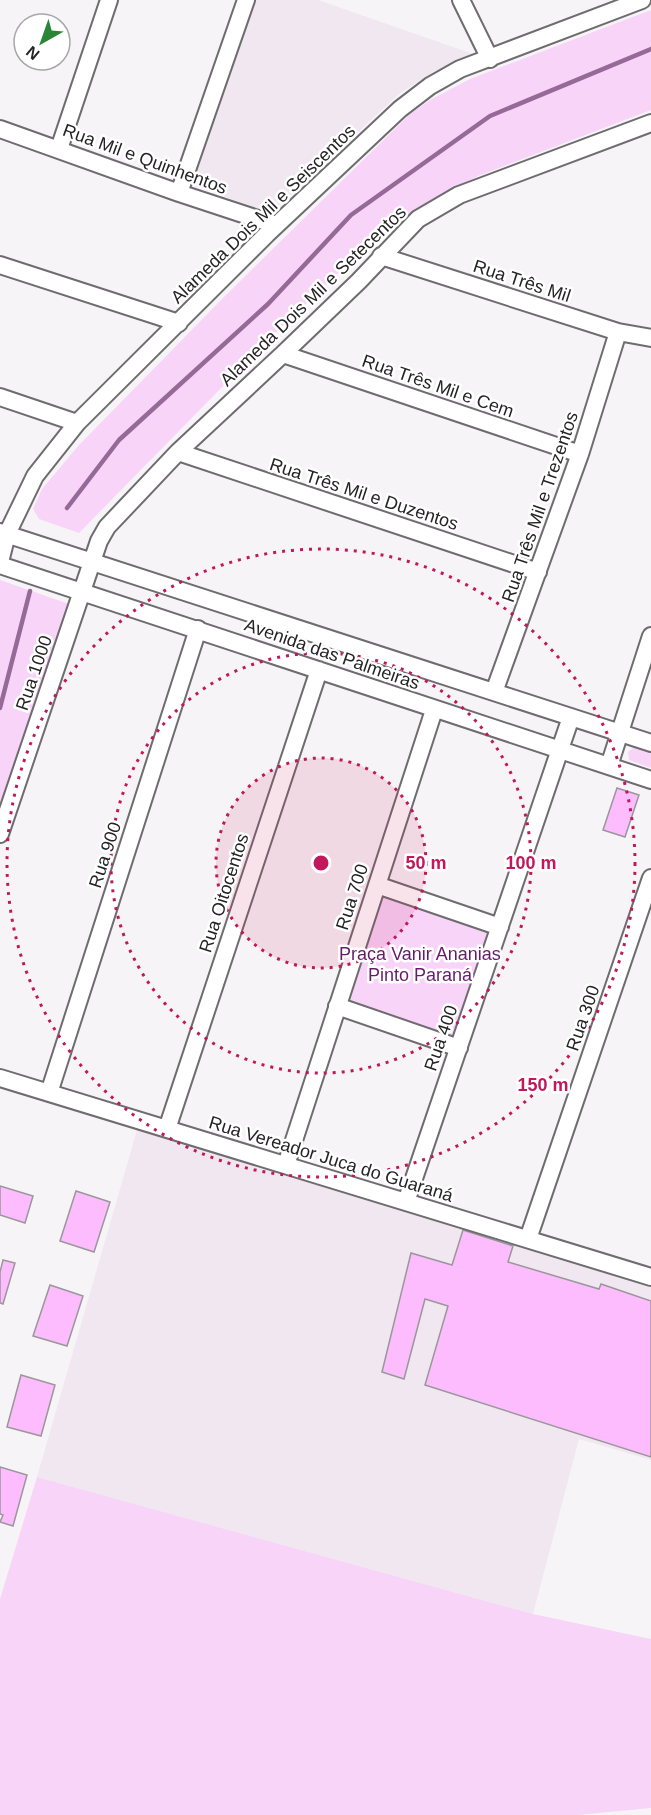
<svg xmlns="http://www.w3.org/2000/svg" width="651" height="1815" font-family="Arial,sans-serif">
<style>
.built{fill:#f0e7f1}
.green{fill:#f8d4f8}
.lines{fill:none;stroke-linecap:round;stroke-linejoin:round}
.stream{stroke:#956a97;stroke-width:4.5}
.building{fill:#fcbcfe;stroke:#9a979a;stroke-width:1.5}
.minor-casing{stroke:#6f6c6f;stroke-width:20}
.minor{stroke:#fff;stroke-width:16}
.ring{fill:none;stroke:#c2185b;stroke-width:3;stroke-dasharray:3 6}
.labels{text-anchor:middle;dominant-baseline:central;stroke-width:5;stroke-linejoin:round;paint-order:stroke}
.street-label{font-size:18px;fill:#252425;stroke:#fff}
.park-label{font-size:18px;fill:#661c6a;stroke:#fff}
.centre{fill:#c2185b;stroke:#fff;stroke-width:3}
.ring-label{font-size:18px;text-anchor:middle;font-weight:bold;fill:#c2185b;stroke:#fff;stroke-width:5;stroke-linejoin:round;paint-order:stroke}
</style>
<rect width="100%" height="100%" fill="#f7f4f7"/>
<!-- built -->
<path class="built" d="M254 0H318L479 56 434 71 399 94 271 213 192 185Z
M137 1130 651 1287V1460L579 1439 533 1614 37 1477Z"/>
<!-- green -->
<path class="green" d="M651 10V110L478 176 415 209 353 259 276 332 79 533 39 519 33 509 42 489 79 445 224 297 409 115 430 100 470 79Z
M0 580 72 605 0 821Z
M633 748 651 751V768L629 760 628 752Z
M384 892 491 928 455 1037 349 1001Z
M37 1477 533 1614 651 1639V1808L577 1815H0V1599Z"/>
<g class="lines">
<!-- stream -->
<path class="stream" d="M67 508 119 440 268 304 351 215 490 116 651 49
M0 708 30 591"/>
</g>
<!-- building -->
<path class="building" d="M617 788 639 795 625 837 603 830Z
M0 1186 33 1196 25 1223 0 1215Z
M76 1191 110 1202 94 1252 60 1241Z
M463 1230 513 1246 508 1262 599 1289 601 1284 651 1301V1457L425 1385 448 1306 425 1299 404 1379 382 1372 411 1253 452 1265Z
M3 1260 15 1263 3 1304 0 1303V1272Z
M50 1285 83 1296 67 1346 33 1336Z
M21 1375 55 1385 41 1436 7 1427Z
M0 1467 27 1475 13 1526 0 1522 3 1515 0 1514Z"/>
<g class="lines">
<!-- minor casing -->
<g class="minor-casing">
<path id="minor" d="M461 0 490 59
M0 129 179 193 276 225
M59 149 109 0
M179 193 246 0
M381 256 618 332 651 338
M0 265 179 323
M283 354 580 454
M0 397 77 423
M178 452 538 572
M0 532 651 743
M0 562 7 534 35 476 77 423 267 234 400 109 430 86 460 69 642 0
M0 565 651 780
M494 692 580 454 618 332
M609 766 651 636
M0 834 99 541 107 527 178 452 283 354 359 281 418 219 459 195 651 123
M377 885 500 927
M337 1006 459 1048
M0 1078 651 1277
M49 1093 198 629
M167 1129 319 670
M286 1165 434 710
M406 1202 571 717
M528 1239 651 878"/>
</g>
<!-- minor -->
<use href="#minor" class="minor"/>
</g>
<!-- distance rings -->
<circle cx="321" cy="863" r="105" fill="#c2185b" fill-opacity=".12"/>
<g class="ring">
<circle cx="321" cy="863" r="105"/>
<circle cx="321" cy="863" r="210"/>
<circle cx="321" cy="863" r="314"/>
</g>
<g class="labels">
<!-- street labels -->
<g class="street-label">
<text transform="translate(145 159) rotate(20)">Rua Mil e Quinhentos</text>
<text transform="translate(263 214) rotate(-44)">Alameda Dois Mil e Seiscentos</text>
<text transform="translate(522 281) rotate(18)">Rua Três Mil</text>
<text transform="translate(313 296) rotate(-44)">Alameda Dois Mil e Setecentos</text>
<text transform="translate(438 386) rotate(19)">Rua Três Mil e Cem</text>
<text transform="translate(364 494) rotate(18)">Rua Três Mil e Duzentos</text>
<text transform="translate(540 507) rotate(-71)">Rua Três Mil e Trezentos</text>
<text transform="translate(332 654) rotate(19)">Avenida das Palmeiras</text>
<text transform="translate(34 673) rotate(-71)">Rua 1000</text>
<text transform="translate(105 855) rotate(-72)">Rua 900</text>
<text transform="translate(224 893) rotate(-72)">Rua Oitocentos</text>
<text transform="translate(352 897) rotate(-72)">Rua 700</text>
<text transform="translate(583 1018) rotate(-71)">Rua 300</text>
<text transform="translate(441 1038) rotate(-71)">Rua 400</text>
<text transform="translate(331 1159) rotate(17)">Rua Vereador Juca do Guaraná</text>
</g>
<!-- park labels -->
<g class="park-label">
<text x="420" y="954">Praça Vanir Ananias<tspan x="420" dy="21">Pinto Paraná</tspan></text>
</g>
</g>
<circle cx="321" cy="863" r="9" class="centre"/>
<g class="ring-label">
<text x="426" y="869">50 m</text>
<text x="531" y="869">100 m</text>
<text x="543" y="1091">150 m</text>
</g>
<!-- north arrow -->
<g transform="translate(42 42) rotate(220)"><circle r="28" fill="#ffffff" stroke="#a8a7a8" stroke-width="1.5"/>
<path d="M0-4.5L10 22L0 15L-10 22Z" fill="#2a8637"/>
<text y="-9" font-size="16" font-weight="bold" text-anchor="middle" fill="#252425">N</text>
</g>
</svg>
